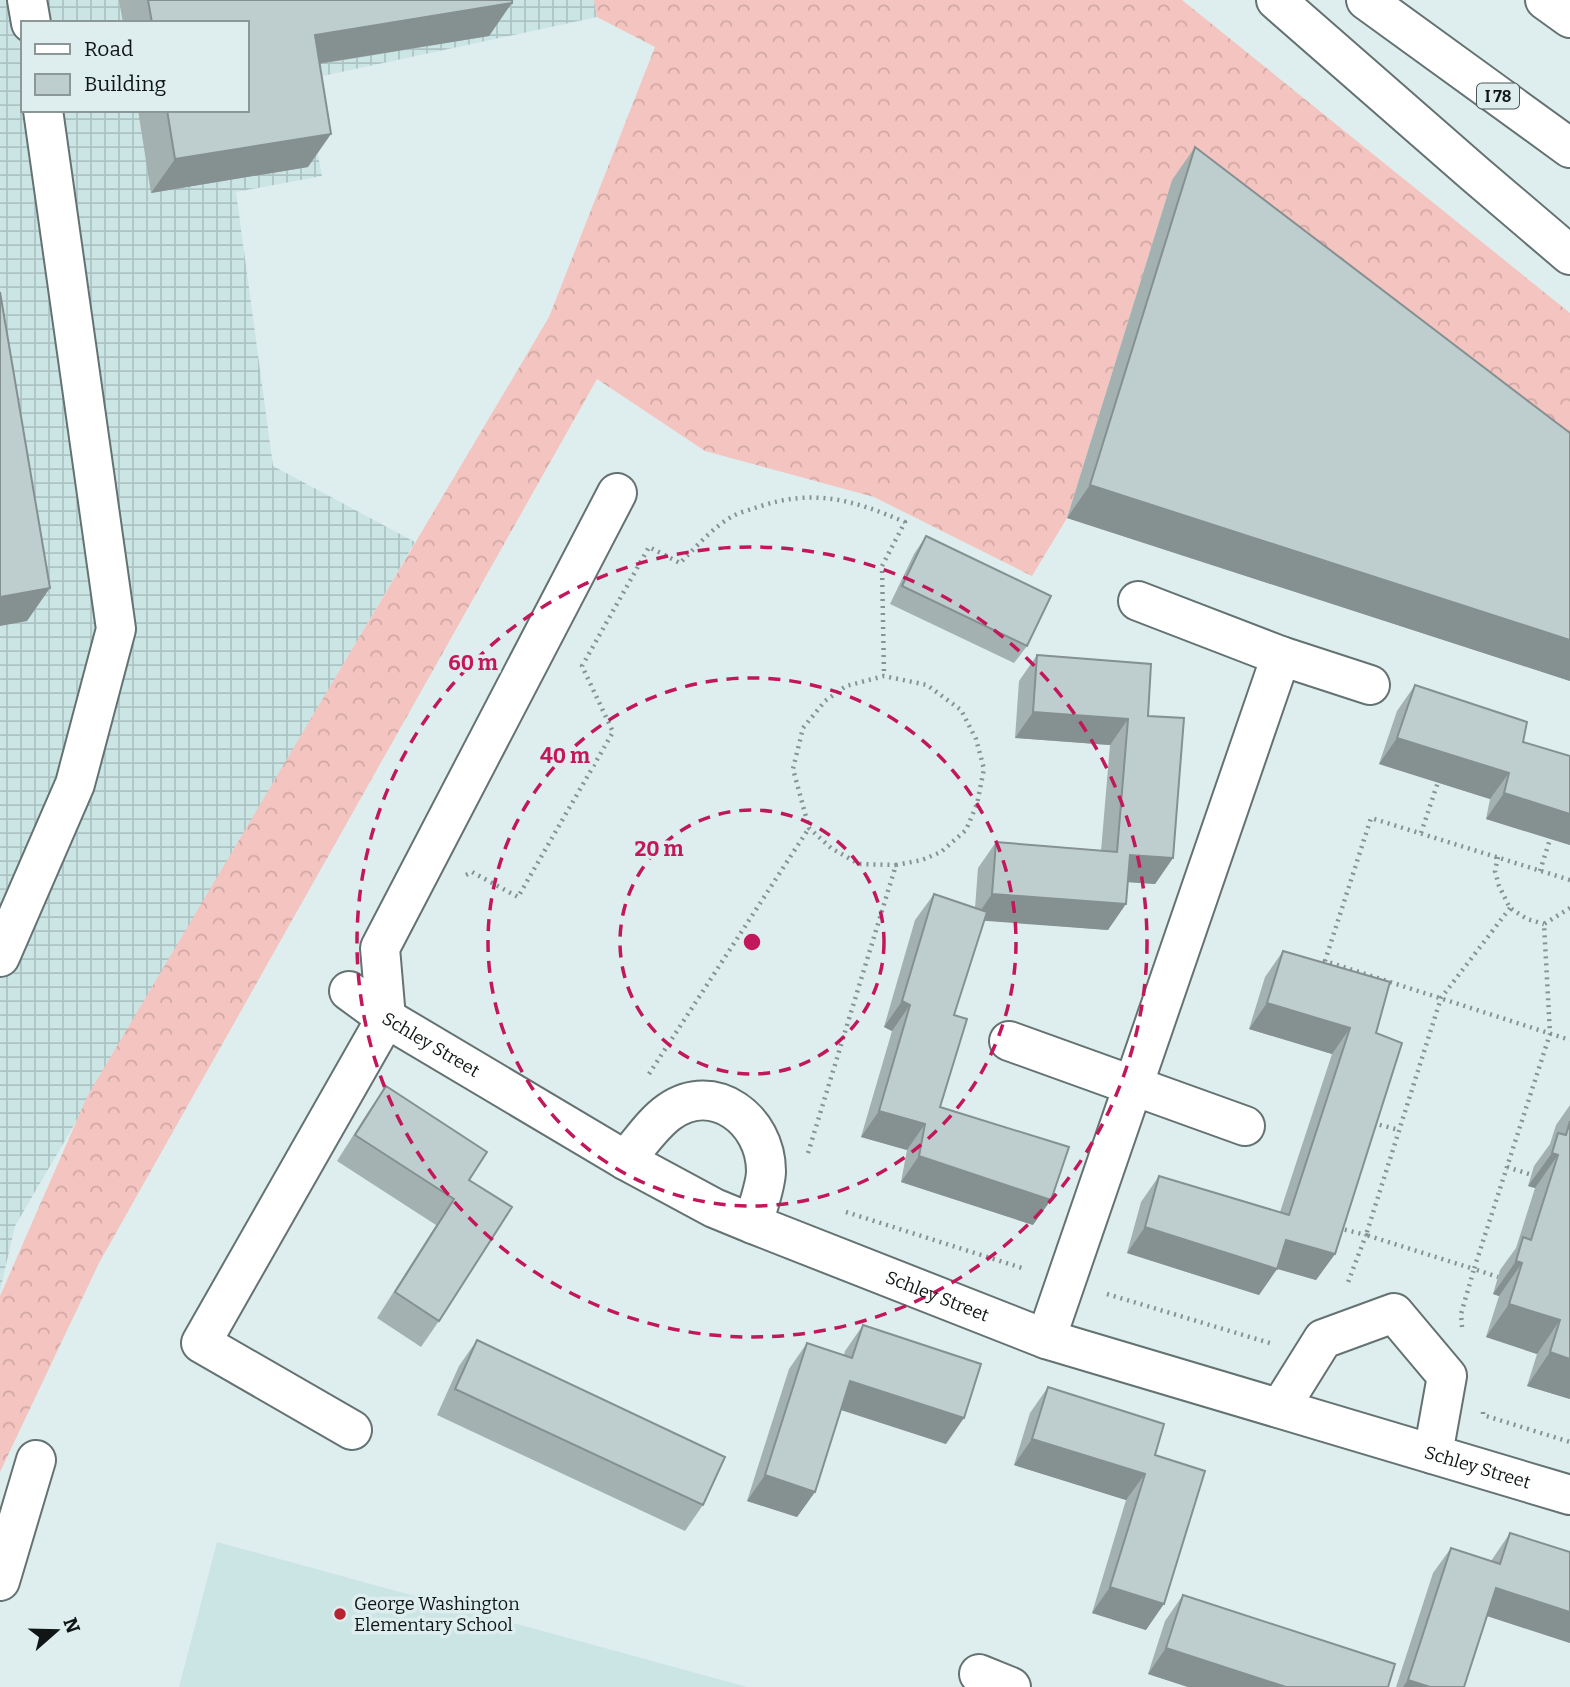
<svg xmlns="http://www.w3.org/2000/svg" width="1570" height="1687" font-family="Bitter,serif">
<style>
.built{fill:#cbe4e4}
.industrial{fill:url(#industrial-grid);fill-rule:evenodd}
.forest{fill:url(#forest-crowns)}
.lines{fill:none;stroke-linecap:round;stroke-linejoin:round}
.minor-casing{stroke:#647272;stroke-width:42}
.highway-casing{stroke:#647272;stroke-width:42}
.path{stroke:#879393;stroke-width:4.5;stroke-dasharray:2 5;stroke-linecap:butt}
.minor{stroke:#fff;stroke-width:38}
.highway{stroke:#fff;stroke-width:38}
.wall{fill:#a3b1b1}
.shaded-wall{fill:#859090}
.building{fill:#becece;stroke:#859090;stroke-width:2}
.ring{fill:none;stroke:#c2185b;stroke-width:3.5;stroke-dasharray:12 9}
.poi-dot{fill:#b52430;stroke:#deeeee;stroke-width:2.5}
.labels{text-anchor:middle;dominant-baseline:central;stroke-width:7;stroke-linejoin:round;paint-order:stroke}
.shield{fill:#deeeee;stroke:#4e5757;stroke-width:2}
.shield-label{font-size:16px;font-weight:bold;fill:#101616}
.street-label{font-size:18px;fill:#101616;stroke:#deeeee}
.poi-label{font-size:18px;fill:#101616;stroke:#deeeee;text-anchor:start}
.centre{fill:#c2185b;stroke:#deeeee;stroke-width:3.5}
.ring-label{font-size:21px;text-anchor:middle;font-weight:bold;fill:#c2185b;stroke:#deeeee;stroke-width:7;stroke-linejoin:round;paint-order:stroke}
</style>
<defs>
<pattern id="industrial-grid" width="8" height="8" patternUnits="userSpaceOnUse" patternTransform="scale(1.75)"><rect width="8" height="8" fill="#cbe4e4"/><path d="M0 4h8M4 0v8" fill="none" stroke="#adc3c3"/></pattern>
<pattern id="forest-crowns" width="20" height="18" patternUnits="userSpaceOnUse" patternTransform="scale(1.75)"><rect width="20" height="18" fill="#f4c4c0"/><path d="M2 6a3 3 0 1 1 6 0M12 15a3 3 0 1 1 6 0" fill="none" stroke="#d0a8a4"/></pattern>
</defs>
<rect width="100%" height="100%" fill="#deeeee"/>
<!-- built -->
<path class="built" d="M217 1542 747 1687H179Z"/>
<!-- industrial -->
<path class="industrial" d="M0 0H594L597 17 304 80 322 176 236 192 273 466 415 542 15 1226 0 1291ZM23 23H247V110H23Z"/>
<!-- forest -->
<path class="forest" d="M594 0H1182L1570 313V484L1172 180 1067 518 1032 576 874 497 705 451 597 379 99 1263 0 1472V1296L88 1095 549 317 655 47 597 17Z"/>
<g class="lines">
<!-- minor casing -->
<g class="minor-casing">
<g id="minor">
<path d="M27 0 31 23"/>
<path d="M1138 601 1281 656 1370 685"/>
<path d="M0 957 75 784 116 629 43 110"/>
<path id="s1" d="M349 991 386 1018 625 1160 714 1208 753 1224 1046 1339 1570 1495"/>
<path d="M1009 1041 1245 1126"/>
<path d="M625 1160C639 1145 652 1124 669 1112 714 1080 766 1120 766 1171 766 1186 757 1208 753 1224"/>
<path d="M1046 1339 1281 656"/>
<path d="M1280 1408 1323 1339 1394 1313 1447 1376 1433 1454"/>
<path d="M352 1430 201 1343 386 1018 380 948 617 493"/>
<path d="M0 1581 36 1460"/>
<path d="M979 1674 1011 1687"/>
</g>
</g>
<!-- highway casing -->
<g class="highway-casing">
<path id="highway" d="M1276 0 1475 174 1570 255
M1366 0 1570 148
M1545 0 1570 18"/>
</g>
<!-- path -->
<path class="path" d="M1421 833 1438 782
M1498 857 1495 871 1499 886 1510 908 1527 919 1544 924
M1540 871 1550 839
M466 875 472 872 518 897 613 732 582 666 649 547 680 563C696 547 713 527 733 516 740 512 750 510 758 507 814 488 853 500 905 522L882 566 884 675
M1570 880 1371 818 1325 961 1570 1040
M1510 908 1441 998 1366 1235 1474 1269 1550 1034 1544 924 1570 908
M649 1074 809 828
M1373 1123 1399 1130
M808 1153 896 865 922 860 941 852 966 830 977 804 984 769 976 739 961 710 927 685 884 676 846 686 825 701 803 728 793 769 809 828 831 848 859 864 896 865
M1507 1167 1532 1175
M846 1212 1025 1269
M1338 1228 1366 1235 1347 1285
M1107 1294 1273 1344
M1462 1327 1461 1314 1474 1269 1498 1277
M1483 1412V1415L1570 1442"/>
<!-- minor -->
<use href="#minor" class="minor"/>
<!-- highway -->
<use href="#highway" class="highway"/>
</g>
<!-- wall -->
<path class="wall" d="M119 0H512L489 36 320 64 308 167 151 193 138 110H247V23H123Z
M1195 147 1570 433V681L1067 518 1172 180Z
M926 536 1027 646 1014 663 890 604 914 554Z
M1037 655 1148 716 1173 858 1155 884 1128 882 1108 930 984 920 954 1015 940 1107 1033 1225 901 1182 907 1150 861 1137 892 1031 884 1027 915 920 934 894 975 908 978 868 996 842 1101 851 1110 745 1015 738 1019 681Z
M1415 685 1523 742 1570 756V845L1486 819 1490 799 1379 764 1397 711Z
M1283 951 1376 1033 1335 1254 1316 1280 1277 1269 1259 1295 1127 1253 1141 1202 1159 1176 1280 1212 1332 1054 1249 1029 1265 977Z
M386 1086 469 1180 439 1321 421 1347 377 1318 436 1225 337 1161 368 1112Z
M1570 1105V1399L1527 1386 1537 1354 1486 1337 1499 1296 1493 1294 1498 1277 1500 1270 1516 1248 1535 1188 1528 1186 1534 1166 1550 1144 1556 1125Z
M863 1325 946 1444 841 1410 815 1492 797 1517 747 1501 789 1369 807 1343 844 1355 845 1351Z
M477 1340 703 1505 685 1531 437 1415 459 1366Z
M1048 1387 1155 1455 1146 1630 1092 1613 1126 1500 1014 1465 1030 1413Z
M1510 1533 1570 1552V1643L1487 1616 1464 1687H1396L1433 1573 1451 1548 1491 1561Z
M1183 1595 1388 1687H1188L1148 1674 1165 1621Z"/>
<!-- shaded-wall -->
<path class="shaded-wall" d="M512 3 489 36 291 68 315 35Z
M331 134 308 167 151 193 175 159Z
M1090 485 1570 640V681L1067 518Z
M50 588 27 621 0 626V597Z
M1033 712 1128 719 1110 745 1015 738Z
M1397 738 1509 773 1490 799 1379 764Z
M1504 793 1570 814V845L1486 819Z
M1130 855 1173 858 1155 884 1112 881Z
M992 894 1126 904 1108 930 974 920Z
M902 1001 910 1005 892 1031 884 1027Z
M1267 1003 1350 1028 1332 1054 1249 1029Z
M879 1111 925 1124 907 1150 861 1137Z
M1552 1153 1558 1155 1535 1188 1528 1186Z
M919 1156 1051 1200 1033 1225 901 1182Z
M1145 1227 1277 1269 1259 1295 1127 1253Z
M1286 1240 1335 1254 1316 1280 1268 1266Z
M1516 1261 1522 1263 1499 1296 1493 1294Z
M1509 1304 1560 1320 1537 1354 1486 1337Z
M1550 1352 1570 1359V1399L1527 1386Z
M850 1381 964 1418 946 1444 832 1407Z
M1032 1439 1145 1474 1126 1500 1014 1465Z
M765 1475 815 1492 797 1517 747 1501Z
M1110 1587 1164 1604 1146 1630 1092 1613Z
M1496 1588 1570 1612V1643L1478 1613Z
M1166 1648 1286 1687H1188L1148 1674Z
M1408 1680 1430 1687H1403Z"/>
<!-- building -->
<path class="building" d="M148 0H512V3L315 35 331 134 175 159 167 110H247V23H152Z
M1195 147 1570 433V640L1090 485Z
M0 292 50 588 0 597Z
M926 536 1051 596 1027 646 902 586Z
M1037 655 1151 664 1148 716 1184 718 1173 858 1130 855 1126 904 992 894 996 842 1117 852 1128 719 1033 712Z
M1415 685 1527 722 1523 742 1570 756V814L1504 793 1509 773 1397 738Z
M934 894 987 912 954 1015 967 1019 940 1107 1069 1147 1051 1200 919 1156 925 1124 879 1111 910 1005 902 1001Z
M1283 951 1390 982 1376 1033 1402 1043 1335 1254 1286 1240 1277 1269 1145 1227 1159 1176 1289 1215 1350 1028 1267 1003Z
M386 1086 487 1152 469 1180 512 1207 439 1321 395 1292 454 1199 355 1135Z
M1570 1121V1359L1550 1352 1560 1320 1509 1304 1522 1263 1516 1261 1521 1244 1523 1237 1531 1240 1558 1155 1552 1153 1558 1133 1566 1135Z
M863 1325 981 1364 964 1418 850 1381 815 1492 765 1475 807 1343 852 1358Z
M477 1340 725 1457 703 1505 455 1389Z
M1048 1387 1164 1424 1155 1455 1205 1471 1164 1604 1110 1587 1145 1474 1032 1439Z
M1510 1533 1570 1552V1612L1496 1588 1464 1687H1430L1408 1680 1451 1548 1500 1564Z
M1183 1595 1395 1664 1388 1687H1286L1166 1648Z"/>
<!-- distance rings -->
<g class="ring">
<circle cx="752" cy="942" r="132"/>
<circle cx="752" cy="942" r="264"/>
<circle cx="752" cy="942" r="395"/>
</g>
<!-- markers -->
<circle class="poi-dot" cx="340" cy="1614" r="7"/>
<g class="labels">
<!-- shield labels -->
<rect class="shield" x="1477" y="83.5" width="42" height="25" rx="5"/>
<g class="shield-label">
<text x="1498" y="96">I 78</text>
</g>
<!-- street labels -->
<g class="street-label">
<text stroke="none"><textPath href="#s1" startOffset="98">Schley Street</textPath></text>
<text stroke="none"><textPath href="#s1" startOffset="665">Schley Street</textPath></text>
<text stroke="none"><textPath href="#s1" startOffset="1232">Schley Street</textPath></text>
</g>
<!-- poi labels -->
<g class="poi-label">
<text x="354" y="1604">George Washington<tspan x="354" dy="21">Elementary School</tspan></text>
</g>
</g>
<circle cx="752" cy="942" r="10" class="centre"/>
<g class="ring-label">
<text x="473" y="670">60 m</text>
<text x="565" y="763">40 m</text>
<text x="659" y="856">20 m</text>
</g>
<!-- legend -->
<rect x="21" y="21" width="228" height="91" fill="#deeeee" stroke="#8c9898" stroke-width="2"/>
<rect x="35" y="44" width="35" height="10" fill="#ffffff" stroke="#8c9898" stroke-width="2"/>
<text x="84" y="56" font-size="21" fill="#101616">Road</text>
<rect x="35" y="74" width="35" height="21" fill="#becece" stroke="#8c9898" stroke-width="2"/>
<text x="84" y="91" font-size="21" fill="#101616">Building</text>
<!-- north arrow -->
<g transform="translate(56 1631) rotate(70)" stroke="#deeeee" stroke-width="5" paint-order="stroke">
<path d="M0-5L12 26L0 18L-12 26Z" fill="#101616"/>
<text y="-10" font-size="19" font-weight="bold" text-anchor="middle" fill="#101616">N</text>
</g>
</svg>
